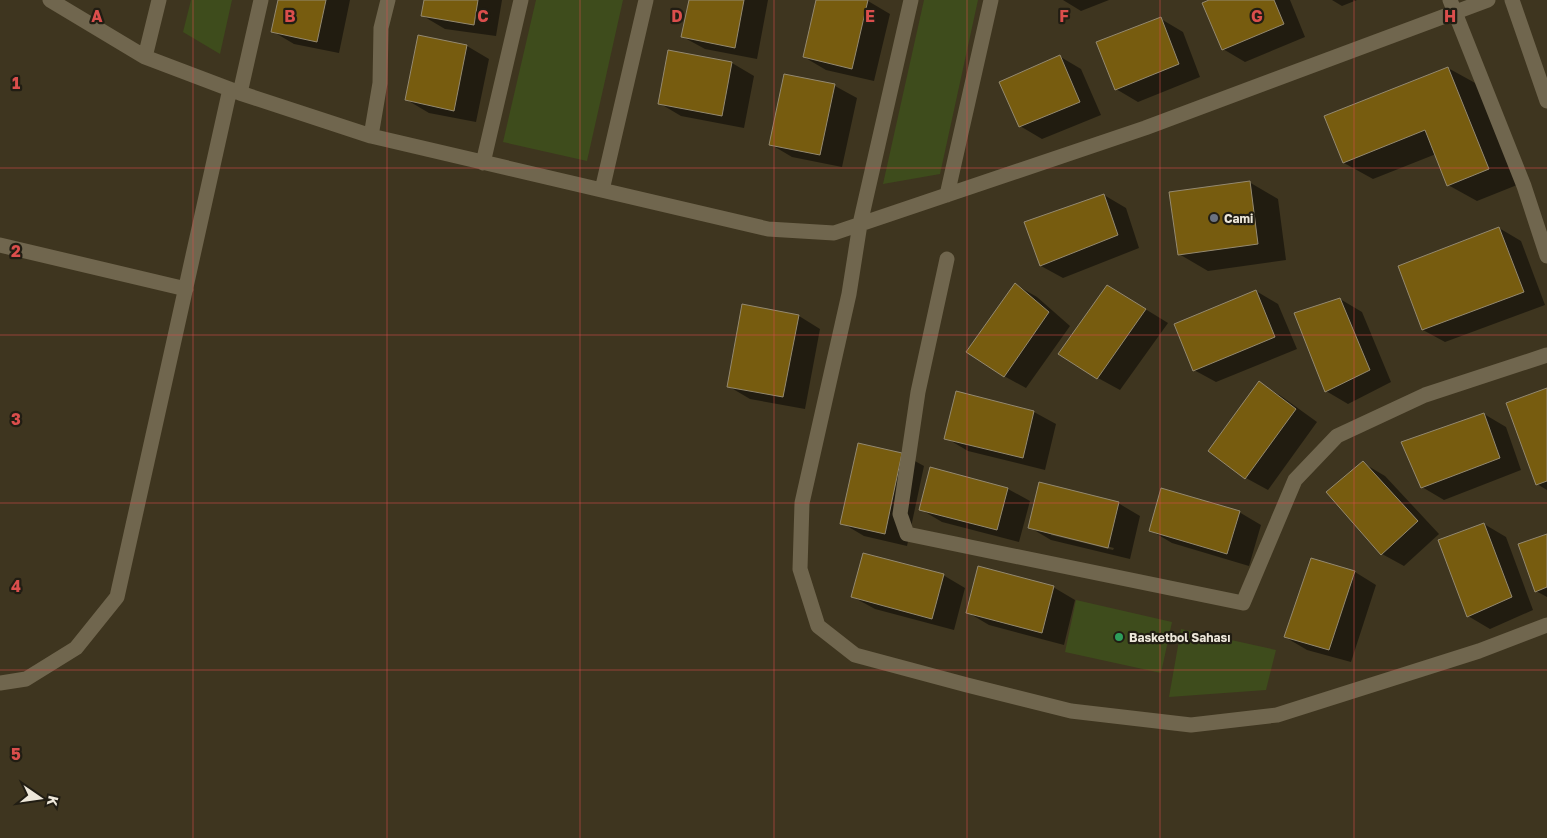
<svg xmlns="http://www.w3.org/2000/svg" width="1547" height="838" font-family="'Golos Text',sans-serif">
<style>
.green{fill:#3e4c1c}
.shadow{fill:#0007;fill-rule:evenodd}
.building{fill:#775c0f;stroke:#948970}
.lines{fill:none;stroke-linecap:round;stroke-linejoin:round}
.minor{stroke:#70664e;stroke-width:15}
.grid{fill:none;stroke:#db4e4c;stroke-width:1;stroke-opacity:0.55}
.worship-dot{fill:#6b7280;stroke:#211d13;stroke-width:2}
.leisure-dot{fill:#2e9e5b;stroke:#211d13;stroke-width:2}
.labels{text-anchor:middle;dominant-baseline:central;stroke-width:4.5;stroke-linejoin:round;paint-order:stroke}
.poi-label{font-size:12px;font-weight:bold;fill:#ede7da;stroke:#211d13;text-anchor:start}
.grid-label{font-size:16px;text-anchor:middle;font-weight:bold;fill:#db4e4c;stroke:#211d13;stroke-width:4.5;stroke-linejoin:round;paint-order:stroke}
</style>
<rect width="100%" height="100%" fill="#3e351f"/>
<!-- green -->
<path class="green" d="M191 0H232L220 54 183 32Z
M536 0H623L587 161 503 142Z
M924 0H978L940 174 883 184Z
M1076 600 1172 622 1161 673 1065 652Z
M1181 629 1276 650 1266 690 1169 697Z"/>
<!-- shadow -->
<path class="shadow" d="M279 0H350L339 53 294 44 272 31Z
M425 0H502L496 36 445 29 423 16Z
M690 0H768L757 59 705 49 683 37Z
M817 0 868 1 890 14 874 81 826 70 804 57Z
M1063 0H1109L1081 11Z
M1212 0H1290L1305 37 1245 62 1223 49Z
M1332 0H1357L1342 6Z
M1161 19 1183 32 1200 77 1138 102 1116 89Z
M419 37 467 46 489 59 476 122 429 113 407 100Z
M1059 56 1081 69 1101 115 1042 139 1020 126Z
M732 63 754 76 744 128 681 116 659 103Z
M1448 68 1477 84 1517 185 1477 201 1448 185 1436 154 1373 179 1344 163 1326 117Z
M785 75 835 86 857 98 842 167 792 157 770 144Z
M1249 182 1278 199 1286 260 1208 271 1179 254Z
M1104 195 1126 208 1139 248 1063 278 1041 266 1025 223Z
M1499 228 1521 241 1545 305 1445 342 1423 330Z
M1016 285 1037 297 1070 326 1026 388 1004 376Z
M1256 291 1278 304 1297 349 1216 382 1194 370Z
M1129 299 1168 323 1120 390 1098 378Z
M1340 299 1362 312 1391 382 1348 404 1326 391Z
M799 316 820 329 805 409 750 399 728 386Z
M1259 383 1281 396 1317 422 1268 490 1246 478 1210 451Z
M1547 389V490L1537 484Z
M957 393 1034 412 1056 424 1045 470 968 451 946 438Z
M1484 414 1506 427 1521 470 1444 500 1422 487Z
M902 454 924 466 907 546 864 536 842 523Z
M1363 463 1385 476 1439 534 1404 566 1382 554Z
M931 469 1008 489 1030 501 1019 542 942 522 920 509Z
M1118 503 1140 516 1130 559 1051 540 1029 527ZM1051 532 1114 548 1113 550 1051 535Z
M1239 512 1261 525 1249 566 1172 543 1150 530Z
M1484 524 1506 537 1533 610 1490 629 1468 616Z
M1547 535V597L1536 591Z
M1312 560 1355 572 1376 585 1351 662 1307 650 1285 637Z
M943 575 965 588 954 630 875 609 853 597Z
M1053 587 1075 600 1064 645 989 625 967 612Z"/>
<!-- building -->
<path class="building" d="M278 0H326L317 42 271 32Z
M424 0H478L474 25 421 16Z
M689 0H744L735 48 681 37Z
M816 0H868L852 69 803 57Z
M1209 0H1274L1284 24 1222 50 1202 3Z
M1161 17 1179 64 1115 90 1096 42Z
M418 35 467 45 454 111 405 100Z
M668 50 732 62 722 116 658 104Z
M1060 55 1080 102 1019 127 999 82Z
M1448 67 1489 169 1447 186 1425 130 1343 163 1324 116Z
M784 74 835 84 820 155 769 145Z
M1250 181 1258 244 1178 255 1169 192Z
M1104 194 1118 235 1040 266 1024 222Z
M1499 227 1524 292 1422 330 1398 266Z
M1015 283 1049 312 1004 377 966 352Z
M1107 285 1146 309 1097 379 1058 354Z
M1256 290 1275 337 1193 371 1174 324Z
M1340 298 1370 370 1325 392 1294 313Z
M742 304 799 315 783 397 727 387Z
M1259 381 1296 409 1245 479 1208 451Z
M1547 388V481L1536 485 1506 403Z
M956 391 1034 411 1023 458 944 439Z
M1484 413 1500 458 1421 488 1401 442Z
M858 443 902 453 885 534 840 524Z
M1363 461 1418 521 1381 555 1326 492Z
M930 467 1008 488 997 530 919 510Z
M1039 482 1119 502 1108 548 1028 528Z
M1161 488 1240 511 1227 554 1149 531Z
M1484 523 1512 597 1467 617 1438 540Z
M1547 534V587L1535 592 1518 544Z
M863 553 944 574 932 619 851 597Z
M1311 558 1355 571 1329 650 1284 637Z
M978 566 1054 586 1042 633 966 613Z"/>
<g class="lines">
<!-- minor -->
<path class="minor" d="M50 0 145 57 240 93 371 136 768 229 834 233 1145 128 1488 0
M911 0 860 224 849 294 802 503 800 569 818 626 855 655 967 685 1071 711 1191 725 1277 715 1479 651 1547 625
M1450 0 1524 186 1547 256
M1512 0 1547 101
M145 57 159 0
M240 93 261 0
M371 136 380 83 381 28 388 0
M483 163 521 0
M602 190 646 0
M947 195 991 0
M0 245 186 289
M947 259 918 392 900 514 907 534 1243 603 1295 480 1337 436 1425 395 1547 355
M0 683 26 679 76 648 117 597 230 89"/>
</g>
<!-- grid -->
<path class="grid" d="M193 0V838M387 0V838M580 0V838M774 0V838M967 0V838M1160 0V838M1354 0V838M0 168H1547M0 335H1547M0 503H1547M0 670H1547"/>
<!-- markers -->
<circle class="worship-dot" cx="1214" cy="218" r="5"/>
<circle class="leisure-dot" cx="1119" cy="637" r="5"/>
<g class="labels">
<!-- poi labels -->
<g class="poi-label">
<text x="1224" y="218">Cami</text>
<text x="1129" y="637">Basketbol Sahası</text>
</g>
</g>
<g class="grid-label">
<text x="97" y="22">A</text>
<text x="290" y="22">B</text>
<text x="483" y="22">C</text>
<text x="677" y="22">D</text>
<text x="870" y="22">E</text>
<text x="1064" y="22">F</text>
<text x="1257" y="22">G</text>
<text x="1450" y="22">H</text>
<text x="16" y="89">1</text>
<text x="16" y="257">2</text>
<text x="16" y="425">3</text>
<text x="16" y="592">4</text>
<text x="16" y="760">5</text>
</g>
<!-- north arrow -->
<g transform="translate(40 798) rotate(103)" stroke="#211d13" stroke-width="4" paint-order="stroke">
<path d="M0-4L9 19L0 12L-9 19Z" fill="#ede7da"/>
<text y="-8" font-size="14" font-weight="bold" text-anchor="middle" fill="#ede7da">K</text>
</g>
</svg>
